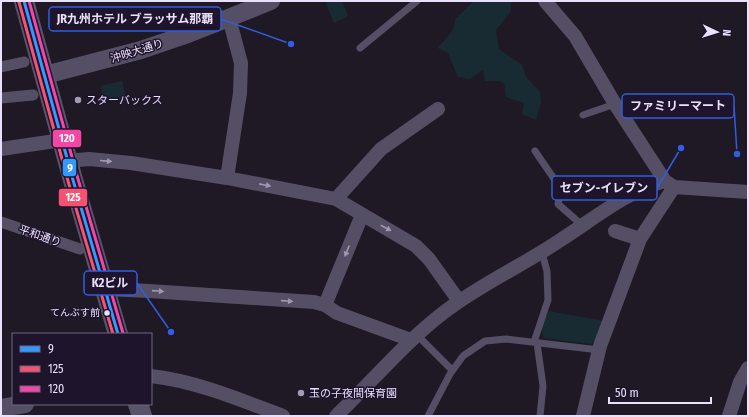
<svg xmlns="http://www.w3.org/2000/svg" width="749" height="417" font-family="'Fira Sans Condensed','Noto Sans JP',sans-serif">
<style>
.green{fill:#192b32}
.lines{fill:none;stroke-linecap:round;stroke-linejoin:round}
.service{stroke:#554f65;stroke-width:7}
.pedestrian{stroke:#554f65;stroke-width:11}
.minor{stroke:#554f65;stroke-width:14}
.tertiary{stroke:#554f65;stroke-width:18}
.secondary{stroke:#5a546a;stroke-width:20}
.bus-1-casing{stroke:#1e142b;stroke-width:6}
.bus-2-casing{stroke:#1e142b;stroke-width:6}
.bus-3-casing{stroke:#1e142b;stroke-width:6}
.bus-1{stroke:#39f;stroke-width:3}
.bus-2{stroke:#f65372;stroke-width:3}
.bus-3{stroke:#f346a5;stroke-width:3}
.oneway{fill:#a098b0}
.poi-dot{fill:#a49ab1;stroke:#1e142b;stroke-width:1.5}
.bus-dot{fill:#ebe0fc;stroke:#1e142b;stroke-width:1.5}
.labels{text-anchor:middle;dominant-baseline:central;stroke-width:3;stroke-linejoin:round;paint-order:stroke}
.bus-label{font-size:10px;fill:#ebe0fc;stroke:#1e142b;text-anchor:end}
.street-label{font-size:11px;fill:#ebe0fc;stroke:#1e142b}
.poi-label{font-size:11px;fill:#ebe0fc;stroke:#1e142b;text-anchor:start}
.leader{fill:none;stroke:#325ddc;stroke-width:1.5}
.callout-dot{fill:#325ddc;stroke:#1e142b;stroke-width:1.5}
.callout{fill:#1e142b;stroke:#325ddc;stroke-width:1.5}
.callout-label{font-size:12px;text-anchor:middle;font-weight:bold;fill:#ebe0fc}
.line-badge{stroke:#1e142b;stroke-width:1.5}
.badge-label{font-size:11px;text-anchor:middle;font-weight:bold;fill:#fff}
</style>
<rect width="100%" height="100%" fill="#1f1926"/>
<!-- green -->
<path class="green" d="M330 1H342L348 16 334 23 326 3Z
M474 1H511V11L496 30 499 49 522 65 526 77 540 92 541 103 536 120 522 114 524 103 506 97 504 83 499 81H485L483 70 470 79 458 77 448 53 438 48 453 30 456 18Z
M122 81 127 102 105 101 100 86Z
M549 311 603 321 596 340 591 344 543 338 542 325Z"/>
<g class="lines">
<!-- service -->
<path class="service" d="M360 48 417 1
M583 115 615 104
M535 151 561 189 558 204 583 226
M417 335 452 370
M534 342 548 300 547 271 542 253
M537 343 543 386 540 416
M428 416 450 374 463 356 485 341 506 339 599 350"/>
<!-- pedestrian -->
<path class="pedestrian" d="M1 67 24 62
M1 98 33 95
M1 222 80 249"/>
<!-- minor -->
<path class="minor" d="M545 1 575 36 615 104 665 181
M1 149 62 140
M68 161 89 159 131 163 227 178 336 199 416 246 429 259 459 301
M227 178 240 93 241 63 229 18
M336 199 381 149 438 109
M615 231 640 239
M105 289 149 291 314 302 325 305 337 313 411 340
M325 305 362 215
M151 376C196 381 241 400 283 416
M336 416C372 382 404 343 443 313 480 284 524 265 562 239 595 218 627 191 665 181L674 187 748 192
M583 416 600 346 640 239 674 187
M729 416 740 382 748 368"/>
<!-- tertiary -->
<path class="tertiary" d="M45 75 141 50 188 34 271 1
M1 408 25 404"/>
<!-- secondary -->
<path class="secondary" d="M24 1 73 180 118 334
M138 404 142 416"/>
<!-- bus-1 casing -->
<g class="bus-1-casing">
<path id="bus-1" d="M24 1 73 180 118 334"/>
</g>
<!-- bus-2 casing -->
<g class="bus-2-casing">
<path id="bus-2" d="M19 2 68 181 113 334"/>
</g>
<!-- bus-3 casing -->
<g class="bus-3-casing">
<path id="bus-3" d="M29 1 78 179 123 333"/>
</g>
<!-- bus-1 -->
<use href="#bus-1" class="bus-1"/>
<!-- bus-2 -->
<use href="#bus-2" class="bus-2"/>
<!-- bus-3 -->
<use href="#bus-3" class="bus-3"/>
</g>
<!-- one-way arrows -->
<defs><path id="oneway-solid" d="M-6-.8H1V-3.2L6.5 0L1 3.2V.8H-6Z"/></defs>
<g class="oneway">
<use href="#oneway-solid" transform="translate(106 161) rotate(5)"/>
<use href="#oneway-solid" transform="translate(265 185) rotate(11)"/>
<use href="#oneway-solid" transform="translate(386 228) rotate(28)"/>
<use href="#oneway-solid" transform="translate(347 251) rotate(112)"/>
<use href="#oneway-solid" transform="translate(158 291) rotate(4)"/>
<use href="#oneway-solid" transform="translate(287 301) rotate(4)"/>
</g>
<!-- markers -->
<g class="poi-dot">
<circle cx="78" cy="100" r="4"/>
<circle cx="301" cy="393" r="4"/>
</g>
<circle class="bus-dot" cx="107" cy="313" r="3.5"/>
<g class="labels">
<!-- bus labels -->
<g class="bus-label">
<text x="100" y="313">てんぶす前</text>
</g>
<!-- street labels -->
<g class="street-label">
<text transform="translate(137 51) rotate(-17)">沖映大通り</text>
<text transform="translate(40 236) rotate(19)">平和通り</text>
</g>
<!-- poi labels -->
<g class="poi-label">
<text x="86" y="100">スターバックス</text>
<text x="309" y="393">玉の子夜間保育園</text>
</g>
</g>
<!-- callouts -->
<path class="leader" d="M291 44L221 19M737 154L734 106M681 148L657 188M171 332L137 283"/>
<g class="callout-dot">
<circle cx="291" cy="44" r="4"/>
<circle cx="737" cy="154" r="4"/>
<circle cx="681" cy="148" r="4"/>
<circle cx="171" cy="332" r="4"/>
</g>
<g class="callout">
<rect x="49" y="7" width="172" height="24" rx="4"/>
<rect x="622" y="94" width="112" height="24" rx="4"/>
<rect x="552" y="176" width="105" height="24" rx="4"/>
<rect x="84" y="271" width="53" height="24" rx="4"/>
</g>
<g class="callout-label">
<text x="135" y="23">JR九州ホテル ブラッサム那覇</text>
<text x="678" y="110">ファミリーマート</text>
<text x="604" y="192">セブン-イレブン</text>
<text x="110" y="287">K2ビル</text>
</g>
<g class="line-badge">
<rect x="52" y="129" width="30" height="19" rx="4" fill="#f346a5"/>
<rect x="62" y="158" width="15" height="19" rx="4" fill="#39f"/>
<rect x="58" y="188" width="30" height="19" rx="4" fill="#f65372"/>
</g>
<g class="badge-label">
<text x="67" y="142">120</text>
<text x="70" y="172">9</text>
<text x="73" y="201">125</text>
</g>
<!-- border -->
<rect width="749" height="417" fill="none" stroke="#ebe0fc" stroke-width="4"/>
<!-- legend -->
<rect x="12" y="333" width="140" height="72" fill="#1e142b" stroke="#70667f"/>
<rect x="20" y="346" width="20" height="6" fill="#3399ff" stroke="#70667f"/>
<text x="48" y="353" font-size="12" fill="#ebe0fc">9</text>
<rect x="20" y="366" width="20" height="6" fill="#f65372" stroke="#70667f"/>
<text x="48" y="373" font-size="12" fill="#ebe0fc">125</text>
<rect x="20" y="386" width="20" height="6" fill="#f346a5" stroke="#70667f"/>
<text x="48" y="393" font-size="12" fill="#ebe0fc">120</text>
<!-- north arrow -->
<g transform="translate(717 32) rotate(94)" stroke="#1e142b" stroke-width="3" paint-order="stroke">
<path d="M0-3L7 15L0 10L-7 15Z" fill="#ebe0fc"/>
<text y="-6" font-size="11" font-weight="bold" text-anchor="middle" fill="#ebe0fc">N</text>
</g>
<!-- scale -->
<path d="M609 397v6h102v-6" fill="none" stroke="#ebe0fc" stroke-width="2"/>
<text x="615" y="397" font-size="12" fill="#ebe0fc" stroke="#1e142b" stroke-width="3" paint-order="stroke">50 m</text>
</svg>
